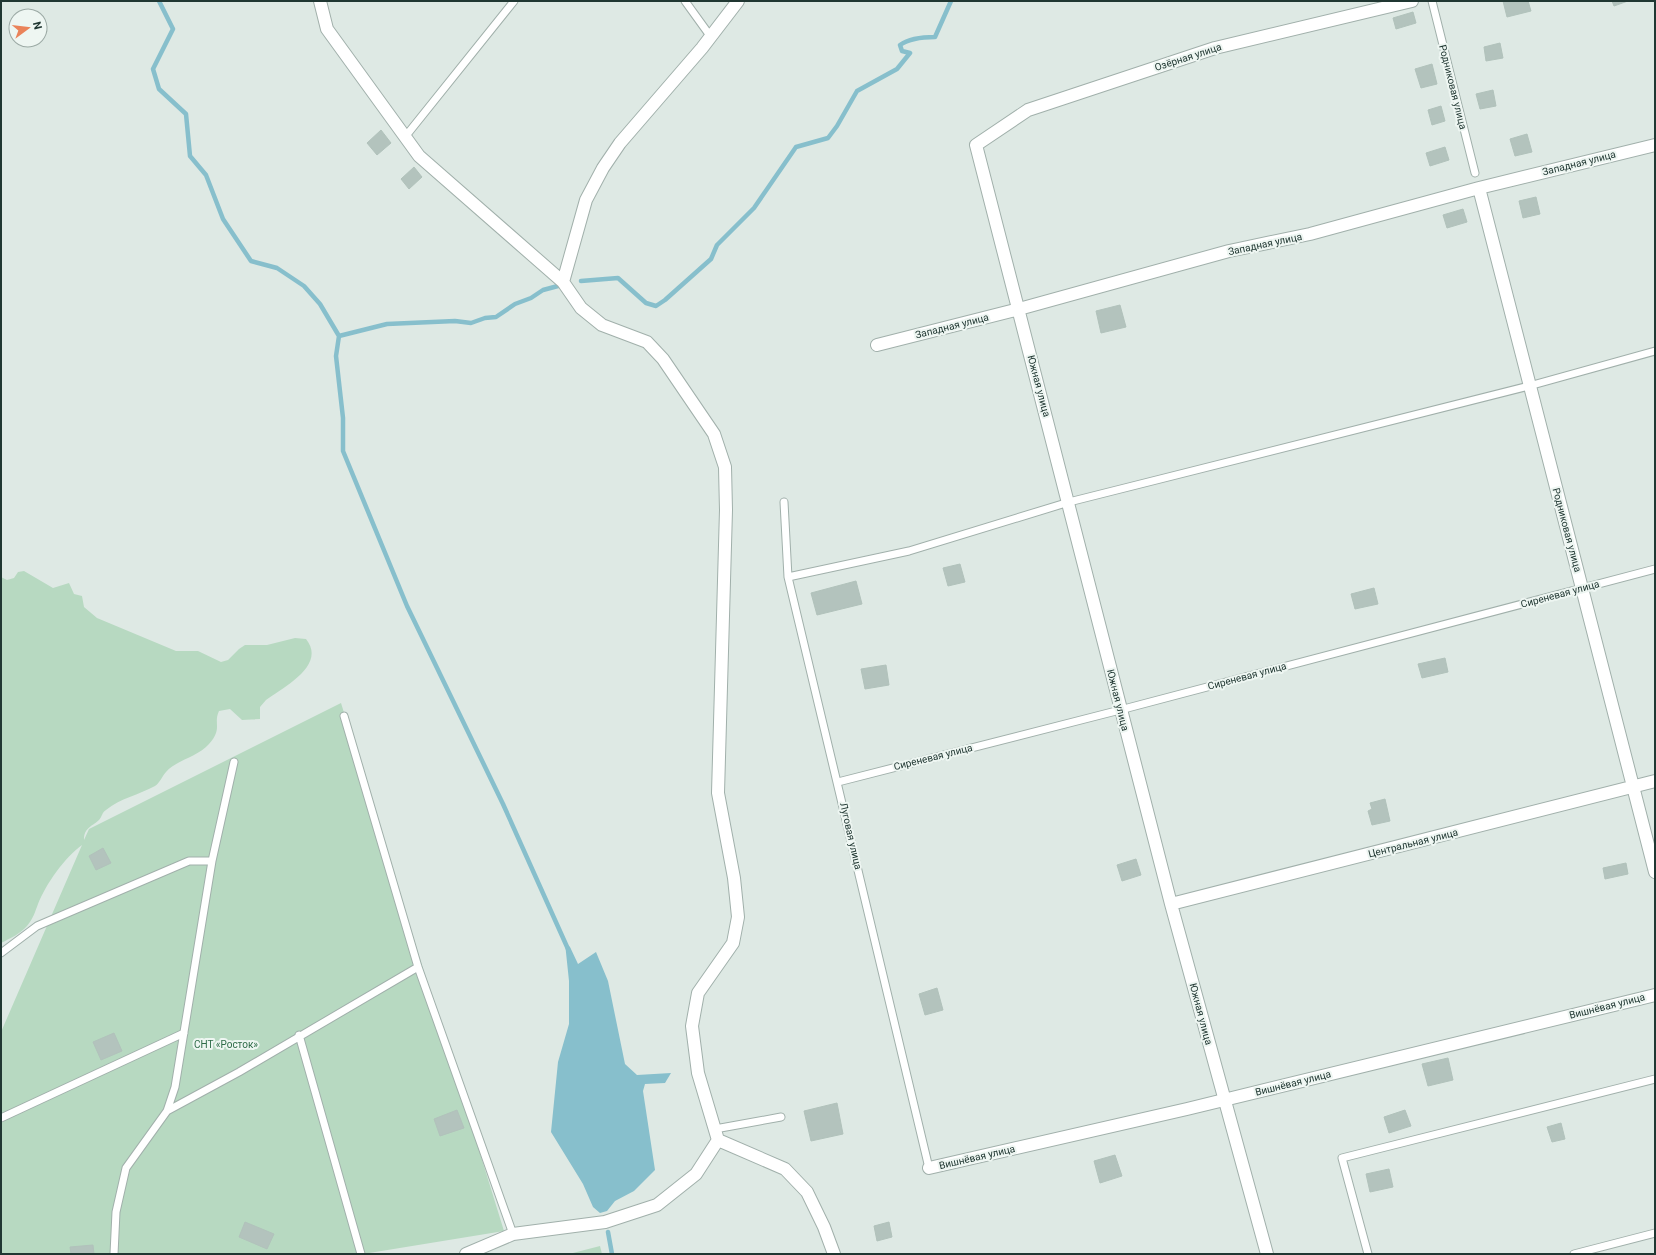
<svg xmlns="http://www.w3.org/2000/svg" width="1656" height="1255" font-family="Roboto,sans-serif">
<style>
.green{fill:#b7d9c1}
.water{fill:#87bfcc}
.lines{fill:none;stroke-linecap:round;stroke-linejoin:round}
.stream{stroke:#87bfcc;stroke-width:4.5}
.building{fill:#b3c3bd;stroke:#b1c2bb}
.lane-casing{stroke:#a1b0ab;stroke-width:9}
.street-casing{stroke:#a1b0ab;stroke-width:14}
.lane{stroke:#fff;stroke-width:7}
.street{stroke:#fff;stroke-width:12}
.labels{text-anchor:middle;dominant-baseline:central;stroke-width:4;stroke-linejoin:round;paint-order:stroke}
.street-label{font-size:10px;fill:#203732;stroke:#eef6f2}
.park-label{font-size:10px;fill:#2d6b47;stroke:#eef6f2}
</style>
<rect width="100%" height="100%" fill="#dee9e4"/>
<!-- green -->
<path class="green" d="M24 571 53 588 69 583 74 594 82 596 84 607 97 618 176 651H198L221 662 228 660 239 649 245 645H267L295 638 306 639C327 665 284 687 266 700L260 707V719L242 720 230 709 219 711C213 724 223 728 209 744 198 757 176 760 166 772 162 776 160 783 155 786 139 795 120 798 106 810 102 812 102 817 99 820 91 827 84 828 84 840L89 829 341 703 504 1231 363 1254H1V1032L82 845C65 857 46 884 38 904 35 912 33 919 27 926 20 934 11 938 1 943V577L7 580 14 578 18 572Z
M600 1246 602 1254H569Z"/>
<!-- water -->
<path class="water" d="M565 943 570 947 578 964 596 952 608 981 625 1064 637 1075 671 1073 665 1083 645 1084 643 1091 655 1170 634 1191 615 1201 607 1211 600 1213 593 1207 583 1184 551 1132 558 1062 569 1024V981Z"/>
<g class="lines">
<!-- stream -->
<path class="stream" d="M159 1 173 29 153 69 159 89 186 114 190 156 206 175 223 219 251 261 277 268 304 286 320 304 339 336 336 356 343 418V451L407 606 503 804 568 949
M581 281 618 278 646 303 656 306 665 300 711 259 717 245 754 208 796 147 828 138 837 126 857 91 897 69 910 53 902 51 900 45C910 38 923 37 935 37L951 1
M339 336 387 324 455 321 471 323 485 318 496 317 515 304 531 298 543 290 558 286
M608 1232 612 1254"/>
</g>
<!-- building -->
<path class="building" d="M1503 1H1528L1531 11 1507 17Z
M1612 1H1628L1614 6Z
M1413 12 1416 23 1396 29 1393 18Z
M1500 43 1503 58 1486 61 1484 47Z
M1432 64 1437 84 1421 88 1415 69Z
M1493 90 1496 106 1480 109 1476 94Z
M1441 106 1445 121 1432 125 1428 110Z
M381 130 391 143 377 155 367 143Z
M1527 134 1532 152 1515 156 1510 139Z
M1445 147 1449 160 1430 166 1426 153Z
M414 167 422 177 409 189 401 179Z
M1536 197 1540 214 1523 218 1519 201Z
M1463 209 1467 222 1447 228 1443 215Z
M1120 305 1126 327 1101 333 1096 311Z
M960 564 965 582 948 586 943 568Z
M856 581 862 604 817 615 811 593Z
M1374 588 1378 604 1355 609 1351 594Z
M1445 658 1448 672 1422 678 1418 664Z
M886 665 889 685 865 689 861 669Z
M1385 799 1390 821 1372 825 1368 811 1372 809 1370 803Z
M103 848 111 863 96 870 89 856Z
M1136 859 1141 875 1122 881 1117 865Z
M1626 863 1628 874 1605 879 1603 868Z
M937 988 943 1010 925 1015 919 994Z
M114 1033 122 1051 101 1060 93 1042Z
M1448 1058 1453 1080 1428 1086 1422 1064Z
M837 1103 843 1134 811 1141 804 1111Z
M457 1110 464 1128 440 1136 434 1119Z
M1405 1110 1411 1126 1389 1133 1384 1117Z
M1561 1123 1565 1139 1552 1142 1547 1127Z
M1115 1155 1122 1176 1100 1183 1094 1161Z
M1389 1169 1393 1187 1370 1192 1366 1174Z
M245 1222 274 1234 267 1249 239 1237Z
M889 1222 892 1237 877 1241 874 1226Z
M93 1245 94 1254H71L70 1247Z"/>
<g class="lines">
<!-- lane casing -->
<g class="lane-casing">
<path id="lane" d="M685 1 711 37
M1432 1 1475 173
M405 137 514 1
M784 502 788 577 929 1168
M788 577 909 551 1069 502 1529 386 1655 351
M344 716 418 967 513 1234
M838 782 1120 710 1655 569
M212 861 234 762
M1 953 37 926 189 861H212L175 1087 167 1111 126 1168 116 1212 114 1254
M299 1035 361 1254
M167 1111 239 1072 418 967
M1 1118 184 1033
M715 1129 781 1117
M1368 1254 1342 1158 1655 1079
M1574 1254 1655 1233"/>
</g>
<!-- street casing -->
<g class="street-casing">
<path id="street" d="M320 1 327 29 419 156 563 282 581 308 602 325 647 342 663 359 714 434 725 467 726 510 718 793 734 878 738 917 733 943 698 993 692 1026 698 1073 718 1140 696 1174 657 1205 605 1222 513 1234 466 1254
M1479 188 1655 872
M563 282 586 200 603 168 620 143 702 48 738 1
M877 345 1019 309 1229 251 1310 234 1479 188 1655 145
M1171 904 1655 781
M718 1140 785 1169 807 1192 824 1227 834 1254
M929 1168 1187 1109 1655 995
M1267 1254 1171 904 976 145 1028 110 1215 48 1412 1"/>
</g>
<!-- lane -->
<use href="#lane" class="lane"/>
<!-- street -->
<use href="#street" class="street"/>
</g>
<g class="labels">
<!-- street labels -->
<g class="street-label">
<text transform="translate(1188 57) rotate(-18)">Озёрная улица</text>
<text transform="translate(1453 87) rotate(76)">Родниковая улица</text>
<text transform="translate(1579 163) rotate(-14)">Западная улица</text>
<text transform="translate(1265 244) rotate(-12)">Западная улица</text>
<text transform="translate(952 326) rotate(-14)">Западная улица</text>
<text transform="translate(1039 386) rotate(75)">Южная улица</text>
<text transform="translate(1567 530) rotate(75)">Родниковая улица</text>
<text transform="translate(1560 594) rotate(-15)">Сиреневая улица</text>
<text transform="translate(1247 676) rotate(-15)">Сиреневая улица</text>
<text transform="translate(1118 700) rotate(76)">Южная улица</text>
<text transform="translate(933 757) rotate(-14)">Сиреневая улица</text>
<text transform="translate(851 836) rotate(77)">Луговая улица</text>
<text transform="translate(1413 843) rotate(-14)">Центральная улица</text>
<text transform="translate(1607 1006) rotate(-14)">Вишнёвая улица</text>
<text transform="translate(1201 1014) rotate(75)">Южная улица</text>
<text transform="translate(1293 1083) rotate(-14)">Вишнёвая улица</text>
<text transform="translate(977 1157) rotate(-13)">Вишнёвая улица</text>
</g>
<!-- park labels -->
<g class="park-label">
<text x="226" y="1044">СНТ «Росток»</text>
</g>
</g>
<!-- border -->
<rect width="1656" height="1255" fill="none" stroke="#203732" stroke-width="4"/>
<!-- north arrow -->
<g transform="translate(28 28) rotate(75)"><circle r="19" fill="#eef6f2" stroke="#9caaa5"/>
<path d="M0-3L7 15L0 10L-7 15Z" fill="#ea835a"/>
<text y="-6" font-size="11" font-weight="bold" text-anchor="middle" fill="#203732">N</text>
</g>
</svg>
